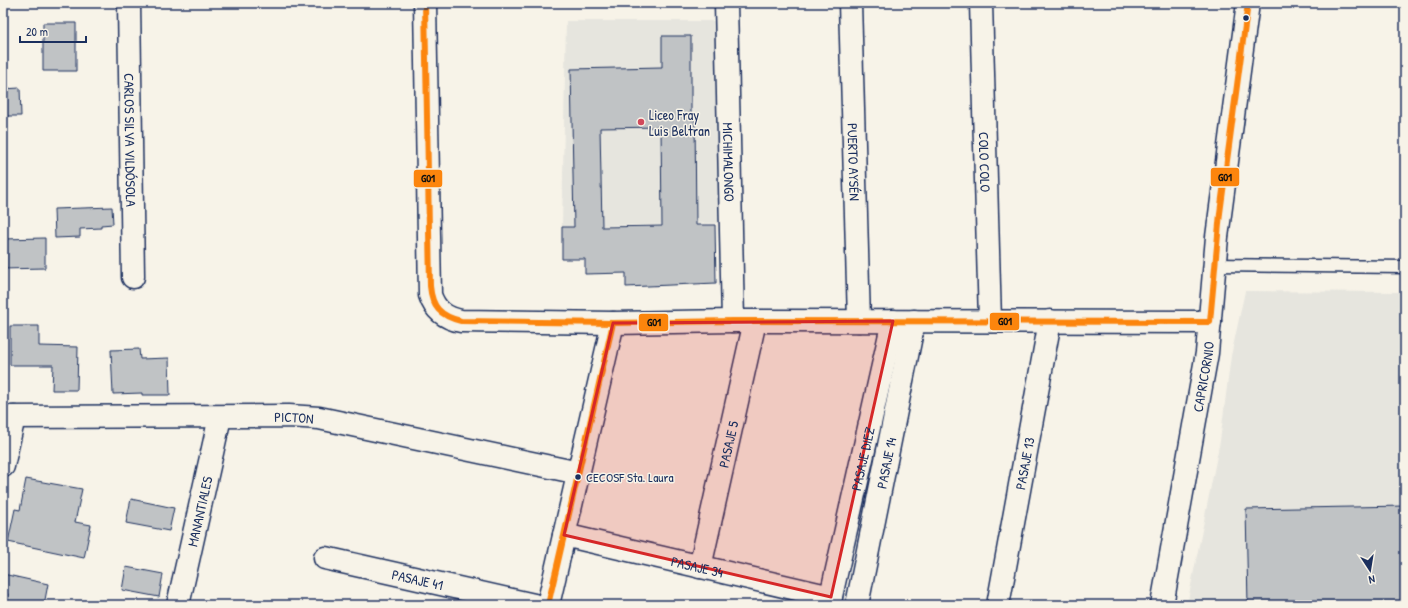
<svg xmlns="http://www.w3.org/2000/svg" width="1408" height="608" font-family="'Patrick Hand',sans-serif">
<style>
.built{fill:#e6e5de}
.building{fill:#c0c3c5;stroke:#1b2f5e;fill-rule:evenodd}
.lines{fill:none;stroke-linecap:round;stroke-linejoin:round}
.service-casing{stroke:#1b2f5e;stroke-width:15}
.minor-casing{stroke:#1b2f5e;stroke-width:25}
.tertiary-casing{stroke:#1b2f5e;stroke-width:25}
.service{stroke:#f7f3e8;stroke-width:12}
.minor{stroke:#f7f3e8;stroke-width:22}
.tertiary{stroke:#f7f3e8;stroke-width:22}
.bus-1-casing{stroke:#f7f3e8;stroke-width:9}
.bus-1{stroke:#fc850d;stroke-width:6}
.marked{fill:#d62828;fill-opacity:0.2;stroke:#d62828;stroke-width:3;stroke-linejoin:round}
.bus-dot{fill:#1b2f5e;stroke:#f7f3e8;stroke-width:1.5}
.poi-dot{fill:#d1495b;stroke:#f7f3e8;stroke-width:1.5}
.labels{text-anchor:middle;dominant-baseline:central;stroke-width:3;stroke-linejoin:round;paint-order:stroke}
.bus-label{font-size:13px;fill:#1b2f5e;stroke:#f7f3e8;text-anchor:start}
.poi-label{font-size:14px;fill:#1b2f5e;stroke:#f7f3e8;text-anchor:start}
.street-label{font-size:14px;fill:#1b2f5e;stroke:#f7f3e8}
.line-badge{stroke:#f7f3e8;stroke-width:1.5}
.pale-badge-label{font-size:11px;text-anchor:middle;font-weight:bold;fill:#111}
</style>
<rect width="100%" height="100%" fill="#f7f3e8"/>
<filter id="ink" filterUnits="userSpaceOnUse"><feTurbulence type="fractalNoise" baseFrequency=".025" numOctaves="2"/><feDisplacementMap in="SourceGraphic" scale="8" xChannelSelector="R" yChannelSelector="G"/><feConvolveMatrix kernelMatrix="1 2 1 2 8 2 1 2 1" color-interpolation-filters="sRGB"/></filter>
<g filter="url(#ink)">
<!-- built -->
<path class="built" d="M566 21H717L721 223 562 227Z
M1245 291 1405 292V605H1187L1220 441 1231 356Z"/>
<!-- building -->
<path class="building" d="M43 23H76V71H43Z
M662 36H691V120H695L696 225H715L716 283 626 287V273L585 274V259H562V227H574L571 69 662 67ZM661 127 662 226 602 227 600 128Z
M20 88 21 116H3V89Z
M112 207 113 224 101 225V228L80 229V237L55 238 54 209Z
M45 238V268L3 269V239Z
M10 326H39V346L78 347 77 390H52L53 365H10Z
M139 349 140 359 169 358 170 395H142V393L113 394 111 350Z
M26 479 82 489 75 522 91 525 84 558 8 542 15 509 20 510Z
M131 499 174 508 169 531 126 523Z
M1405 506V605H1248L1246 509Z
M126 567 163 574 159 597 122 590Z
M3 574 48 584 44 605H5L8 594 3 593Z"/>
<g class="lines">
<!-- service casing -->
<g class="service-casing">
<path id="service" d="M1215 265 1405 267"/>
</g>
<!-- minor casing -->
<g class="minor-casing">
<g id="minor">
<path id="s1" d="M129 3 133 277"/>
<path d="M425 3 430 295C435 310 445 318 461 321L613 323 733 321 1210 322"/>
<path id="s2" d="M726 3 733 321"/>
<path id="s3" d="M850 3 859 321"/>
<path id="s4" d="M981 3 990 321"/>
<path id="s5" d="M3 417 289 416 319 418 579 473"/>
<path d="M3 466 14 417"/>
<path id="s6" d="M564 535 831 597"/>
<path id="s7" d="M325 558 534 605"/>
<path id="s8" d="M700 567 755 321"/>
<path id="s9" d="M178 605 220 417"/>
<path d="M548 605 613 323"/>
<path id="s10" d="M829 605 893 321"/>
<path id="s11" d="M857 605 914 321"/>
<path id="s12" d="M998 605 1050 321"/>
</g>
</g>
<!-- tertiary casing -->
<g class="tertiary-casing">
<g id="tertiary">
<path id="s13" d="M1162 605 1207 353 1217 237 1248 3"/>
</g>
</g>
<!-- service -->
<use href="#service" class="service"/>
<!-- minor -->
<use href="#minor" class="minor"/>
<!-- tertiary -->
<use href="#tertiary" class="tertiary"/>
<!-- bus-1 casing -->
<g class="bus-1-casing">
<path id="bus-1" d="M425 3 430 286C432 307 440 316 461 321L613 323 733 321 1210 322 1220 213 1248 3
M548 605 613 323"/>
</g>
<!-- bus-1 -->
<use href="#bus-1" class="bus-1"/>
</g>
</g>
<!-- marked area -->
<path class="marked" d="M893 321 831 597 564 535 613 323Z"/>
<!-- markers -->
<g class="bus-dot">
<circle cx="1246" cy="18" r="3.5"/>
<circle cx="578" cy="477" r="3.5"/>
</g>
<circle class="poi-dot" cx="641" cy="122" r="4"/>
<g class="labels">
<!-- bus labels -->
<g class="bus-label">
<text x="586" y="477">CECOSF Sta. Laura</text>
</g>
<!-- poi labels -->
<g class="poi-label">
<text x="649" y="114">Liceo Fray<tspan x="649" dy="16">Luis Beltran</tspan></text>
</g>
<!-- street labels -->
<g class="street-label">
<text stroke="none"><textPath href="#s1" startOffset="137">CARLOS SILVA VILDÓSOLA</textPath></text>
<text stroke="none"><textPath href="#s2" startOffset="159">MICHIMALONGO</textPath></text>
<text stroke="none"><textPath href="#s3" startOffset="159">PUERTO AYSÉN</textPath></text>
<text stroke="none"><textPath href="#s4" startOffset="159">COLO COLO</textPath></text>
<text stroke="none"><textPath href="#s13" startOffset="232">CAPRICORNIO</textPath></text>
<text stroke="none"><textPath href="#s5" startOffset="291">PICTON</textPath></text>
<text stroke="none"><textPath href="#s8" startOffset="126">PASAJE 5</textPath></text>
<text stroke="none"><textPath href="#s10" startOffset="150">PASAJE DIEZ</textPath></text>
<text stroke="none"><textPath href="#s11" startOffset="145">PASAJE 14</textPath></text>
<text stroke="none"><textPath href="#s12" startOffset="144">PASAJE 13</textPath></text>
<text stroke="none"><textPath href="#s9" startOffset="96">MANANTIALES</textPath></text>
<text stroke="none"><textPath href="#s6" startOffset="137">PASAJE 34</textPath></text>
<text stroke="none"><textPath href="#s7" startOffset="95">PASAJE 41</textPath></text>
</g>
</g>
<g class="line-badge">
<rect x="1210" y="167" width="30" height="20" rx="4" fill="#fc850d"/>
<rect x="413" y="169" width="30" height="19" rx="4" fill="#fc850d"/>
<rect x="989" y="312" width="31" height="19" rx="4" fill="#fc850d"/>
<rect x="638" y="313" width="31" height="19" rx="4" fill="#fc850d"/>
</g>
<g class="pale-badge-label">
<text x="1225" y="181">G01</text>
<text x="428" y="182">G01</text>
<text x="1005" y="325">G01</text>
<text x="654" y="326">G01</text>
</g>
<!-- margin -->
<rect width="1408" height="608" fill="none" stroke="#f7f3e8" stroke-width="16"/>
<rect x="8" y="8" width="1392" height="592" fill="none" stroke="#1b2f5e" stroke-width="1.5" filter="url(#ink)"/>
<!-- north arrow -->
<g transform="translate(1370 570) rotate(168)" stroke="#f7f3e8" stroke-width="3" paint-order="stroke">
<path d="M0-3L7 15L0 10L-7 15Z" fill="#1b2f5e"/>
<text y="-6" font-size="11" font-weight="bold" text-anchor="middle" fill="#1b2f5e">N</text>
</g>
<!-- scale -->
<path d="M20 36v6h66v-6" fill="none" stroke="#1b2f5e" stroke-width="2"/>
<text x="26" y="36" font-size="12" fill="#1b2f5e" stroke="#f7f3e8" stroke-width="3" paint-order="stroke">20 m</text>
</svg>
